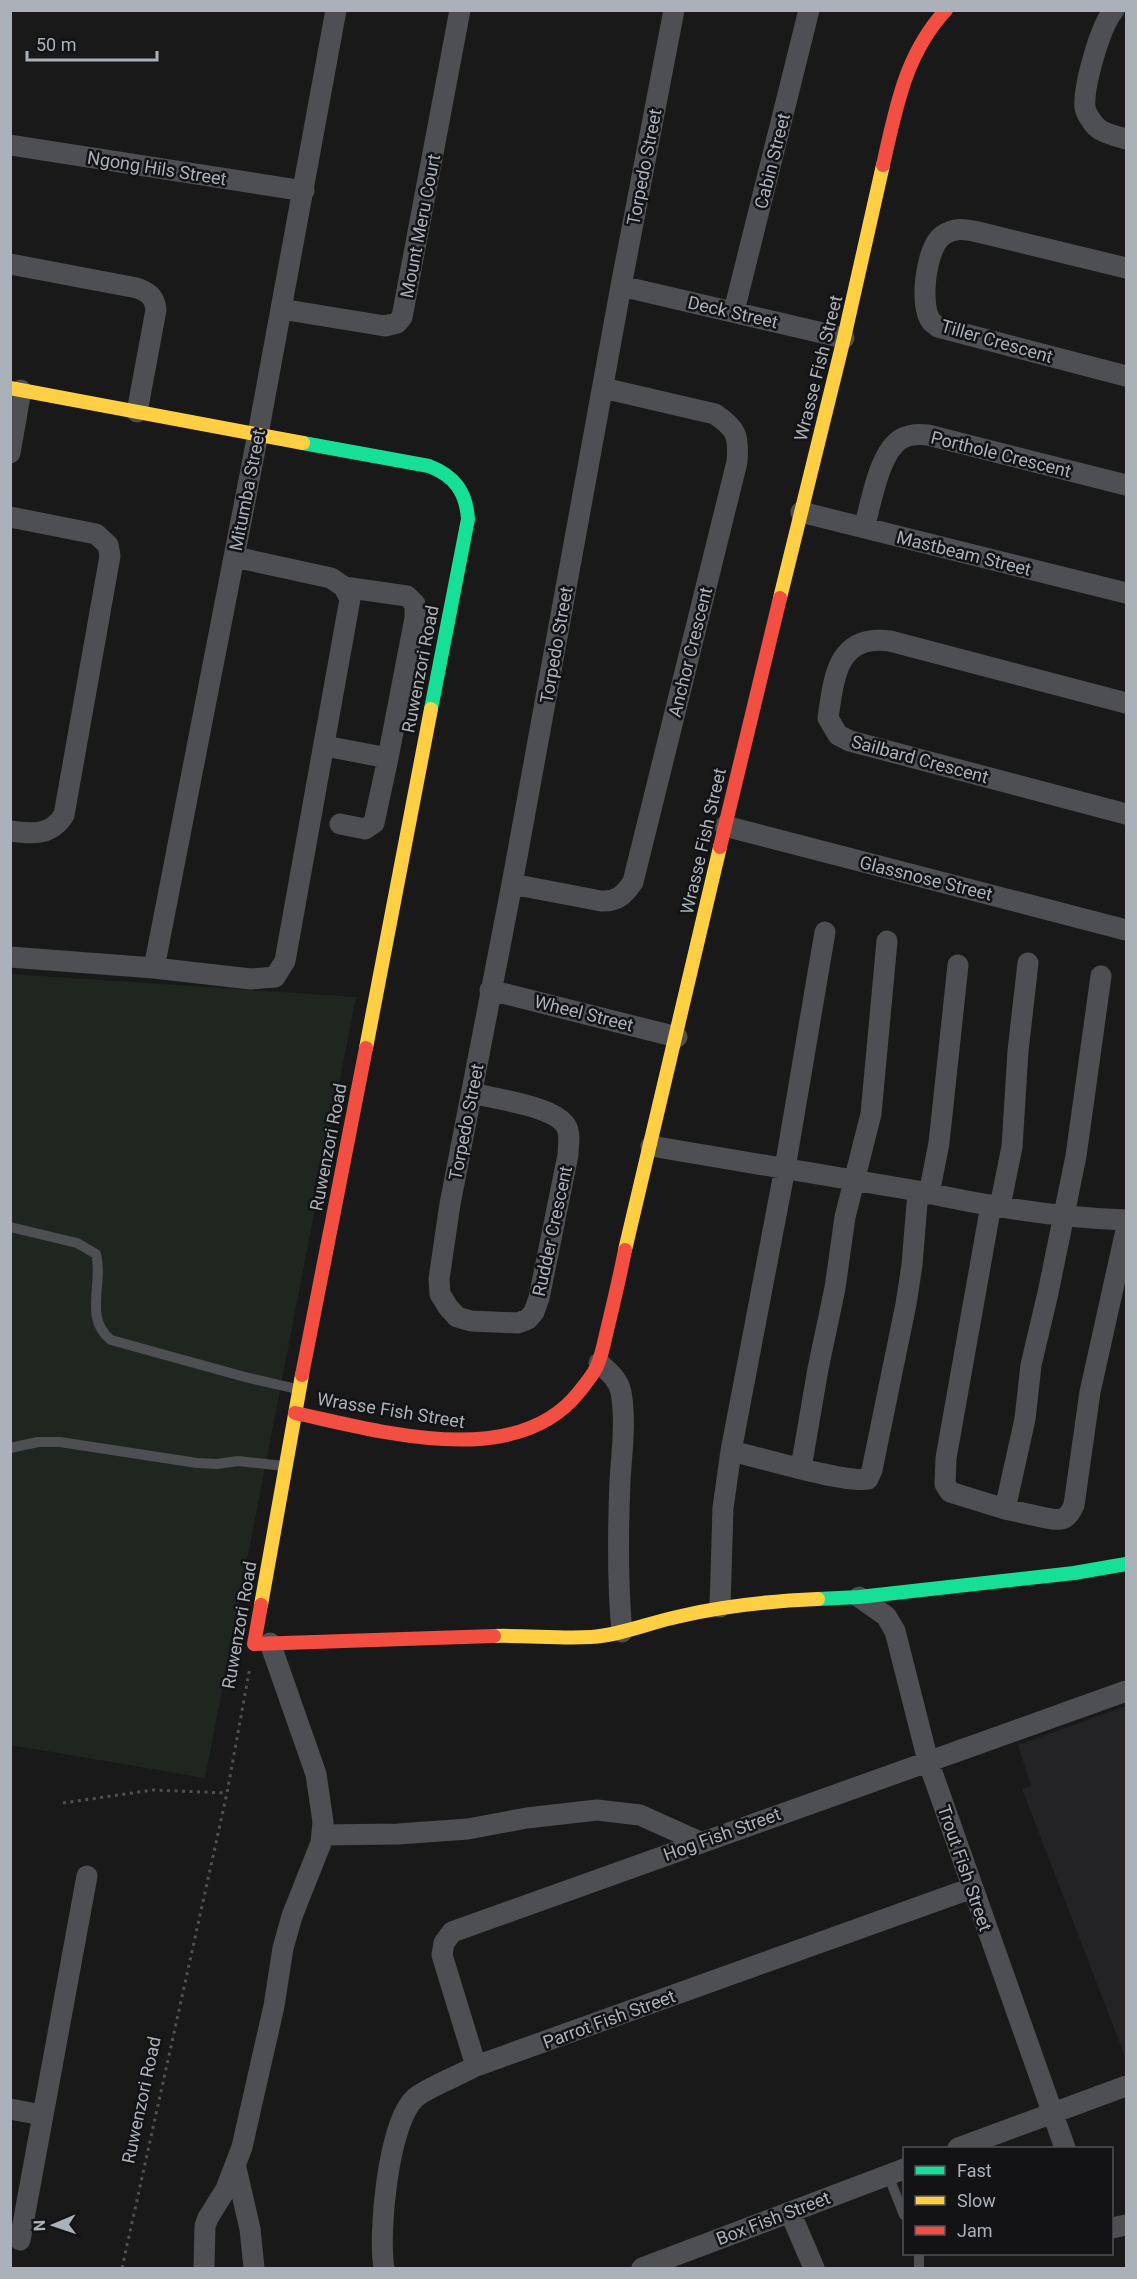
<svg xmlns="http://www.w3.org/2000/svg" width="1137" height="2279" font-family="Roboto,sans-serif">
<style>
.built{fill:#232325}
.green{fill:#1f261f}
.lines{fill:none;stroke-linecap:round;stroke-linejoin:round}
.path{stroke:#4f5053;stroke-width:3;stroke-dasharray:3 4.5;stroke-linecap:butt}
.lane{stroke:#4d4f52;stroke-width:10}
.street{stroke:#4d4f52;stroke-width:21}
.fast{stroke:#16e098;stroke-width:14}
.slow{stroke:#ffcf43;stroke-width:14}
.jam{stroke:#f24e42;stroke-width:14}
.labels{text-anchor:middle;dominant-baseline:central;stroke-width:5;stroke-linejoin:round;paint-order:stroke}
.street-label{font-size:18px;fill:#abb1b9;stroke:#131315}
</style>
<rect width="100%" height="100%" fill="#191919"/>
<!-- built -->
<path class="built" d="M1126 1706V2059L1022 1789 1031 1786 1018 1745Z"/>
<!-- green -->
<path class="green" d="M10 974 356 997 205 1778 11 1745Z"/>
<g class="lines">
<!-- path -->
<path class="path" d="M63 1803 153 1790 227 1793
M122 2268 227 1793 250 1667"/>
<!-- lane -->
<path class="lane" d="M10 1227 77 1243 96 1254C104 1283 83 1318 111 1340L245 1377 297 1389
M10 1448 38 1442H60L197 1463 217 1464 238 1461 284 1466
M888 2175 904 2215
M919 2268V2254"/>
<!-- street -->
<path class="street" d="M1114 10C1100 26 1083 87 1085 108 1086 112 1088 116 1091 120 1098 133 1113 135 1126 139
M10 145 304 191
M10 264 137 288C148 292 155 297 156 310L137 412
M1126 268 978 232C965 229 954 227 942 236 926 248 919 305 931 321 931 322 937 326 938 327L1126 376
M621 286 844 338
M281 309 385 326 397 323 402 317 460 10
M734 311 809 10
M10 453 21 390
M801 512 1126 593
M10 517 96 534 108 545 110 556 64 815C51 836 32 834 10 831
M864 528C871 504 879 452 901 439 910 434 919 434 928 435L1126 485
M344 587 407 596 415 604V618L388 758
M1126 703 890 641C837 634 834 677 828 718L838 735 850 741 1126 814
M325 746 388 758 374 823 365 829 340 824
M725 826 1126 930
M512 884 601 901C617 902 624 895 633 882L737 462C739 436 737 429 715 414L603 388
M10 957 154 968 251 979 275 977 285 961 350 599 344 587 331 578 235 557
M154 968 258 434 336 10
M490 990 677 1037
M472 1093C495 1099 554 1106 566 1126 571 1134 568 1146 568 1155L539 1298 534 1312 528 1319 518 1323 471 1321 457 1317 448 1307 440 1294 439 1279 450 1204 512 884 621 286 674 10
M651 1146 918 1191C986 1206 1057 1218 1126 1220
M929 1194 939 1143 958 965
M991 1205 946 1458 945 1484 950 1492 1005 1509 1046 1518C1061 1521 1067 1521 1074 1505L1090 1392 1126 1230
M1000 1206 1012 1147 1018 1051 1028 963
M599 1363C609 1372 618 1379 621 1392 626 1420 622 1451 620 1480 618 1531 617 1581 622 1632
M731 1451C758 1457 847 1484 868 1479L872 1470 906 1304 912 1265 918 1191
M801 1468 818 1369 835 1288 845 1217 871 1114 887 941
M1005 1509 1025 1419 1031 1365 1048 1293 1076 1156 1101 976
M859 1597 886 1616 895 1631 928 1761 1065 2148
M720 1607 723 1508 731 1451 785 1168 825 932
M322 1835 398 1834 468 1829 527 1818 597 1810 640 1815 700 1842
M476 2066 442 1955 444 1943 452 1932 1126 1691
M10 2109 42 2115
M958 2148 1126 2086
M236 2168 250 2229 254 2268
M790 2212 814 2268
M1112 2228 1126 2225
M20 2240 87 1876
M204 2268 205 2226 208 2218 226 2189 242 2147 274 2006 283 1948 292 1916 321 1843 323 1822 316 1774 270 1643
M384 2268C378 2234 388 2123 415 2098 424 2089 462 2074 476 2066L972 1888
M642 2268 904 2169"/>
<!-- fast -->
<path class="fast" d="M303 443 429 466C455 476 466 492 468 519L431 709
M818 1599 859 1597 1074 1573 1126 1564"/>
<!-- slow -->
<path class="slow" d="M10 388 303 443
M780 598 844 338 883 165
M366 1048 431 709
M625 1250 720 847
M261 1605 302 1375
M494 1636C527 1635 559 1639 591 1637 622 1635 651 1622 681 1616 727 1605 771 1601 818 1599"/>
<!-- jam -->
<path class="jam" d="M883 165C896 108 905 54 946 10
M720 847 780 598
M302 1375 366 1048
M295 1413C379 1431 516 1472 579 1392 586 1383 596 1372 599 1361 603 1350 605 1338 608 1326 614 1301 620 1276 625 1250
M261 1605 254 1644 494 1636"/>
</g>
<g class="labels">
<!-- street labels -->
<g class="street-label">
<text transform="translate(772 161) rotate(-76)">Cabin Street</text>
<text transform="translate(644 167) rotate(-79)">Torpedo Street</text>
<text transform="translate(157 168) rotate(9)">Ngong Hils Street</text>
<text transform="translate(420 226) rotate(-79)">Mount Meru Court</text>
<text transform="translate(733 312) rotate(13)">Deck Street</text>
<text transform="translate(997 341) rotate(16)">Tiller Crescent</text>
<text transform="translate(818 368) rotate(-76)">Wrasse Fish Street</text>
<text transform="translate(1001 454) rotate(14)">Porthole Crescent</text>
<text transform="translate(247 490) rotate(-79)">Mitumba Street</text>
<text transform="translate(964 553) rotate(14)">Mastbeam Street</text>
<text transform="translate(556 645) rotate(-80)">Torpedo Street</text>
<text transform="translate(690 652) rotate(-76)">Anchor Crescent</text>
<text transform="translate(420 669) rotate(-79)">Ruwenzori Road</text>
<text transform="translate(920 759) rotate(15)">Sailbard Crescent</text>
<text transform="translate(703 841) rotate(-77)">Wrasse Fish Street</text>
<text transform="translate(926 878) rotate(14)">Glassnose Street</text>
<text transform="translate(584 1013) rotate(14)">Wheel Street</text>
<text transform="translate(466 1122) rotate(-79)">Torpedo Street</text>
<text transform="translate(328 1147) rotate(-79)">Ruwenzori Road</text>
<text transform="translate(552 1231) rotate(-78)">Rudder Crescent</text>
<text transform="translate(391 1410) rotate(9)">Wrasse Fish Street</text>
<text transform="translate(239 1625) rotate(-80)">Ruwenzori Road</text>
<text transform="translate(722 1834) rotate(-20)">Hog Fish Street</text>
<text transform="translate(965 1868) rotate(71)">Trout Fish Street</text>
<text transform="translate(609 2019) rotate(-20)">Parrot Fish Street</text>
<text transform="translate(141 2100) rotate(-78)">Ruwenzori Road</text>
<text transform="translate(773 2218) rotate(-21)">Box Fish Street</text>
</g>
</g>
<!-- border -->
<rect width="1137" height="2279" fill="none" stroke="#abb1b9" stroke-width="24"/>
<!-- legend -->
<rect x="903" y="2147" width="210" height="108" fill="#131315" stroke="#505257" stroke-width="1.5"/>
<rect x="915" y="2166" width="30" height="9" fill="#16e098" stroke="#505257" stroke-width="1.5"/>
<text x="957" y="2177" font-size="18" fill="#abb1b9">Fast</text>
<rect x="915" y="2196" width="30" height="9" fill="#ffcf43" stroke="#505257" stroke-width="1.5"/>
<text x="957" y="2207" font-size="18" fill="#abb1b9">Slow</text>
<rect x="915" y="2226" width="30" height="9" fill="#f24e42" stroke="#505257" stroke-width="1.5"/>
<text x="957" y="2237" font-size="18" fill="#abb1b9">Jam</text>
<!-- north arrow -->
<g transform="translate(54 2225) rotate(268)" stroke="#131315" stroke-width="4.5" paint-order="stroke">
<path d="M0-4.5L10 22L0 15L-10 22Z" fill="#abb1b9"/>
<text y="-9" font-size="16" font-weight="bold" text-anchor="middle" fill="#abb1b9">N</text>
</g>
<!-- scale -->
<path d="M27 51v9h130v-9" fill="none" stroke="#abb1b9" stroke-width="3"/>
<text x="36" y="51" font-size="18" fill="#abb1b9" stroke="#131315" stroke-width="4.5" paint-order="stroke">50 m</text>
</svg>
